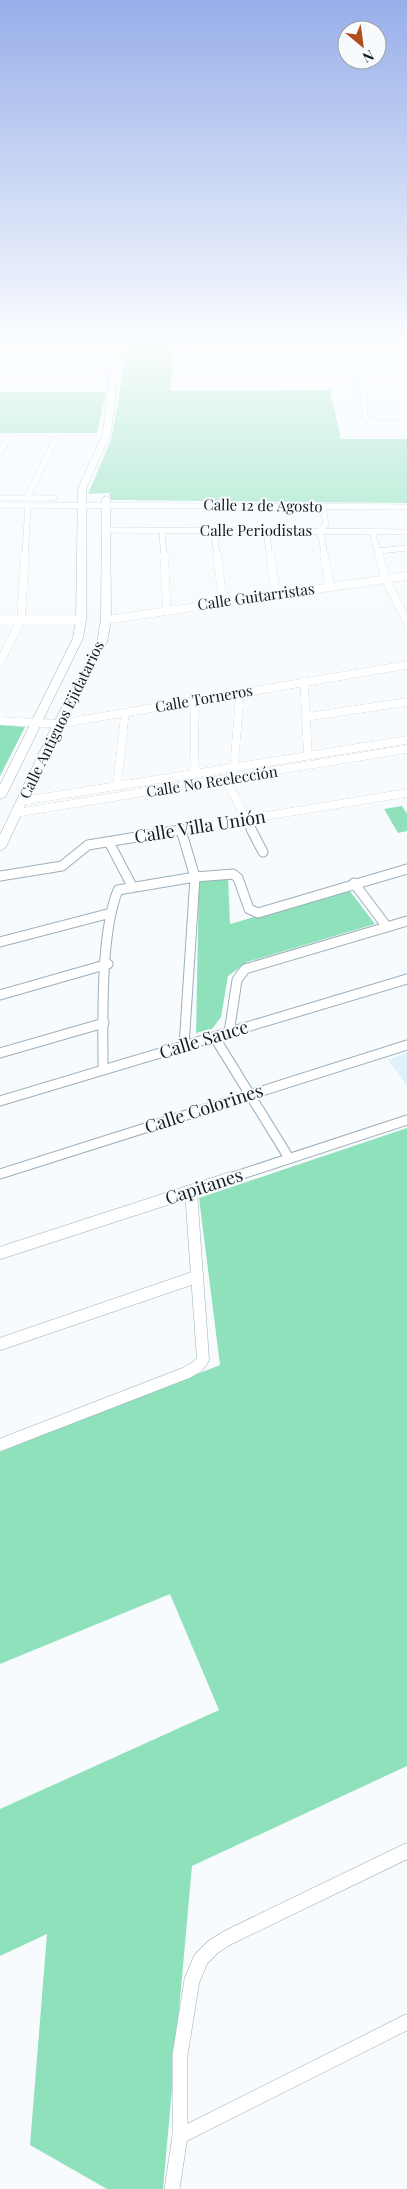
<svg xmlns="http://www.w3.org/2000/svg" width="407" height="2189" viewBox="0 0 407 2189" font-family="'Playfair Display',serif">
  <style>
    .built { fill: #dff2fc }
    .green { fill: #8fe1bc }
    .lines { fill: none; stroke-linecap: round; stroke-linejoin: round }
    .minor-far4-casing { stroke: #9ab0bd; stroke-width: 6 }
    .minor-far3-casing { stroke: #9ab0bd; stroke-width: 8 }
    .minor-far2-casing { stroke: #9ab0bd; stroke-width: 11 }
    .minor-far1-casing { stroke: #9ab0bd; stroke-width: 13 }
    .minor-casing { stroke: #9ab0bd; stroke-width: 16 }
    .tertiary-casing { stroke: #9ab0bd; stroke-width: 1 }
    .primary-casing { stroke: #9ab0bd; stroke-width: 2 }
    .minor-far4 { stroke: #fff; stroke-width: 5.5 }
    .minor-far3 { stroke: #fff; stroke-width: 8 }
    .minor-far2 { stroke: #fff; stroke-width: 9 }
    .minor-far1 { stroke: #fff; stroke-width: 12 }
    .minor { stroke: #fff; stroke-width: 15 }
    .tertiary { fill: #fff; fill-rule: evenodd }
    .primary { fill: #fff; fill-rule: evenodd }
    .labels { text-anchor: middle; stroke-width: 4; stroke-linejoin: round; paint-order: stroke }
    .far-street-label { font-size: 15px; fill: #131b20; stroke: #f7fbfe }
    .street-label { font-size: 18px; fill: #131b20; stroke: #f7fbfe }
  </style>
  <rect width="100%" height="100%" fill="#f7fbfe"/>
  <path class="built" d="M407,1053V1086L388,1060Z"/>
  <g class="green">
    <path d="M127,349H174L170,391L330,390L341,439H407V503L111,500L109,493L88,494L112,437Z"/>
    <path d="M0,392H106L97,433H0Z"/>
    <path d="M0,725L25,727L0,776Z"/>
    <path d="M402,806L407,814V831L398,833L384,809Z"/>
    <path d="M228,875L230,924L349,890L375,924L247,962L228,976L221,1017L212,1029L196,1033L199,881Z"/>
    <path d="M407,1128V1766L192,1866L163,2189H107L30,2145L47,1934L0,1956V1809L219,1710L170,1594L0,1664V1452L220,1365L199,1198Z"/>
  </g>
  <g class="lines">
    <g class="minor-far4-casing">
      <g id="minor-far4">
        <path d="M357,344L366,420L373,423H407"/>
        <path d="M359,361L407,362"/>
        <path d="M0,453L8,439"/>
        <path d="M0,498H54"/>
        <path d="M27,498L55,440"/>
        <path d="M0,505L407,507"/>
        <path d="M323,507L326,524L320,531L325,557"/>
        <path d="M106,530L407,532"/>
        <path d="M162,531L164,557"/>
        <path d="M214,531L217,557"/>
        <path d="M266,531L270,557"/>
        <path d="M372,531L379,557"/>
        <path d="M378,551L407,548"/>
        <path d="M25,557L28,505"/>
      </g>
    </g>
    <g class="minor-far3-casing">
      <g id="minor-far3">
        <path d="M164,555L167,611"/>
        <path d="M217,555L223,602"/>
        <path d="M270,555L276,594"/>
        <path d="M324,555L330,587"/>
        <path d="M379,555L385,578L407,622"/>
        <path d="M0,620H81"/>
        <path d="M106,620L407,576"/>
        <path d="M0,662L21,620L25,555"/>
        <path d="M304,682L308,756"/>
        <path d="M240,693L234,767L228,784L252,830"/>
        <path d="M306,717L407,702"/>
        <path d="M0,721L58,724L407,665"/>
        <path d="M194,774L195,701"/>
        <path d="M117,786L125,713"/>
        <path d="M22,801L407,740"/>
        <path d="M16,813L407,749"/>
        <path d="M179,830L407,793"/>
      </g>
    </g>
    <g class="minor-far2-casing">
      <g id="minor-far2">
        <path d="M251,829L263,852"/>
        <path d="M181,830L195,877L184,1046"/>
        <path d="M109,842L132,886"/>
        <path d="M0,876L62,866L88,845L186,829"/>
        <path d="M354,883L387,927"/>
        <path d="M0,942L111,913"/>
        <path d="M0,995L108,964"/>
        <path d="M229,1033L237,980L245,969L407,921"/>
        <path d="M215,1038L289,1158"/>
        <path d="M0,1053L104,1023"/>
        <path d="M103,1070C103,1021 100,934 118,890L195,877L233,874L238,878L249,909L258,913L407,869"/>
        <path d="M0,1101L407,979"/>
        <path d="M0,1174L407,1045"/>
        <path d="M227,1179L407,1120"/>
      </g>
    </g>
    <g class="minor-far1-casing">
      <g id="minor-far1">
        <path d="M0,1253L231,1178"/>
        <path d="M0,1344L196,1277"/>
        <path d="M0,1445L186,1373L198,1366L203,1359L191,1192"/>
      </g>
    </g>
    <g class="minor-casing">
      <g id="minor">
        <path d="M180,2136L407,2022"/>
        <path d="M172,2189L180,2136V2055L192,1980L201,1959L213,1947L227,1938L407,1851"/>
      </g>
    </g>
    <g class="tertiary-casing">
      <g id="tertiary">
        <path d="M117,343L121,345L111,433L86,489V620L83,638L6,796L0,799V785L73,638L76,620L78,489L103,433L113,345Z"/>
        <path d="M106,496L110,499L111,620L107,642L63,724L6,847L0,851V835L53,724L97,642L101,620L102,499Z"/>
      </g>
    </g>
    <g class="primary-casing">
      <path id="primary" d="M0,342L407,343V347L0,346Z"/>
    </g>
    <use href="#minor-far4" class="minor-far4"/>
    <use href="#minor-far3" class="minor-far3"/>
    <use href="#minor-far2" class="minor-far2"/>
    <use href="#minor-far1" class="minor-far1"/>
    <use href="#minor" class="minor"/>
    <use href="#tertiary" class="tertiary"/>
    <use href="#primary" class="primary"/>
  </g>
  <linearGradient id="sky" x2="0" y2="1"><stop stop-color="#97aee9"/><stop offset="0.53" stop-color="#fbfdff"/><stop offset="1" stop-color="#fbfdff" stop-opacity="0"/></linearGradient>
  <rect width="407" height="648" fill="url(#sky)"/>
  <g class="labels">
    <g class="far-street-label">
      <text transform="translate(263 506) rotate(1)" y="5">Calle 12 de Agosto</text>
      <text x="256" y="536">Calle Periodistas</text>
      <text transform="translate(256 597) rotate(-8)" y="5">Calle Guitarristas</text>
      <text transform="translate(204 699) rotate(-10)" y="5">Calle Torneros</text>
      <text transform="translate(62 720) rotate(-64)" y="5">Calle Antiguos Ejidatarios</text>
      <text transform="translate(212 782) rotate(-9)" y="5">Calle No Reelección</text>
    </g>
    <g class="street-label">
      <text transform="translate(200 827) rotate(-9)" y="6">Calle Villa Unión</text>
      <text transform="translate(204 1040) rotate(-17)" y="6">Calle Sauce</text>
      <text transform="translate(204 1109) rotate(-18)" y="6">Calle Colorines</text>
      <text transform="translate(204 1187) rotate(-18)" y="6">Capitanes</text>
    </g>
  </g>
  <g transform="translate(362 45) rotate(151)"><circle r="24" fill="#f7fbfe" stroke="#9ca1a5"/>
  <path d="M0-4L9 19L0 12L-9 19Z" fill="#b14d18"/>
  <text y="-8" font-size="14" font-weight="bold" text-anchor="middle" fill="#131b20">N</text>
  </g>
</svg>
